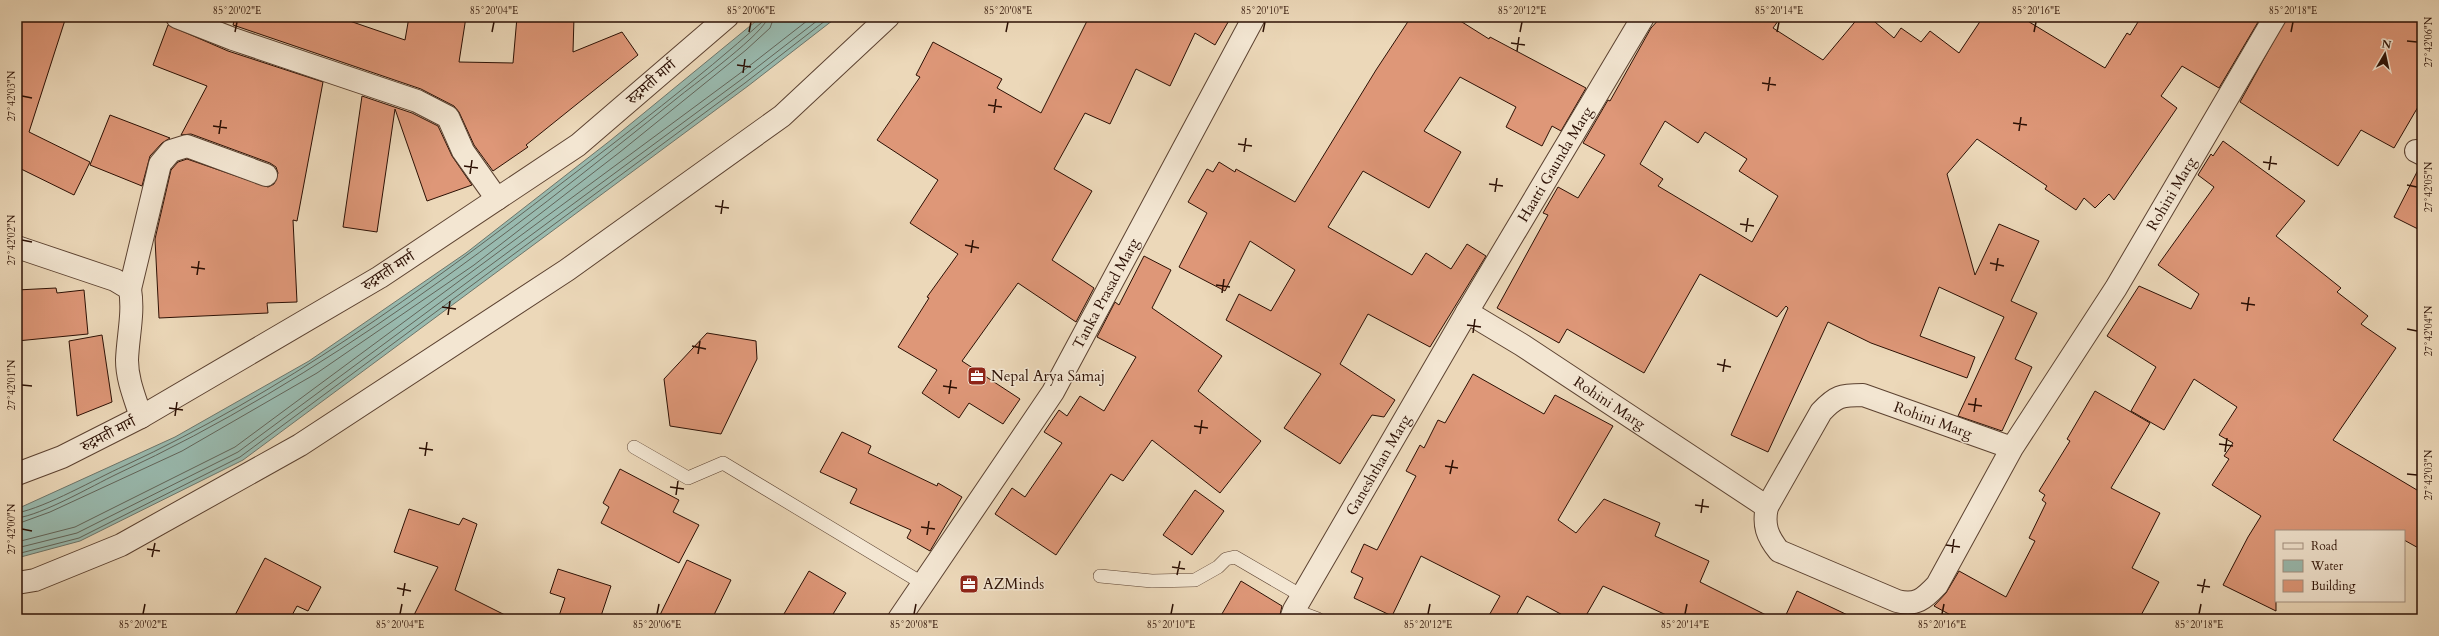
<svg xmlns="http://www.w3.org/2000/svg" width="2439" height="636" viewBox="0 0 2439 636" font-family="Cardo,'Noto Serif Devanagari',serif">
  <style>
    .water { fill: #99baaf; stroke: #6d766b }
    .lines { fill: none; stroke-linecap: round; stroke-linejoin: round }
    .shore { stroke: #62655a; stroke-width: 1 }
    .building { fill: #de9778; stroke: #2c1004; fill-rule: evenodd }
    .service-casing { stroke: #5c4231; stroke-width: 14 }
    .minor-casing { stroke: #5c4231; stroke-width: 24 }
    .tertiary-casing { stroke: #5c4231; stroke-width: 24 }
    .service { stroke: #f3e6d2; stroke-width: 13 }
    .minor { stroke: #f3e6d2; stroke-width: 22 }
    .tertiary { stroke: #f3e6d2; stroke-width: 22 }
    .ticks { fill: none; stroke: #2c1004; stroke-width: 1.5 }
    .labels { text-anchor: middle; stroke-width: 3; stroke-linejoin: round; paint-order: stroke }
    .street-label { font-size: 15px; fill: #2c1004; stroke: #f3e6d2 }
    .poi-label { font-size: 15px; fill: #2c1004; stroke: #f3e6d2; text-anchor: start }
    .neatline { fill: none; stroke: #2c1004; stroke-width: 1.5 }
    .ticks-label { font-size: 10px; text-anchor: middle; fill: #2c1004 }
  </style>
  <rect width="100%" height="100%" fill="#ecd8b9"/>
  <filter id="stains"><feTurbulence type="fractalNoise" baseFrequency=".005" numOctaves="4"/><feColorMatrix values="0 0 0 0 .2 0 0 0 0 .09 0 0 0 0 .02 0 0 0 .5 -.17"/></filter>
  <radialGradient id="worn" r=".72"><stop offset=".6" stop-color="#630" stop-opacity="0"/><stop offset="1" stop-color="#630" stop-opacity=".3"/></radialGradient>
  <path class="water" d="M761,17H837L748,86L243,460L80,541L17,558V509L175,437L309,361L466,253L611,140Z"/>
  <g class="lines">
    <g class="shore">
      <path d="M17,513C47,507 95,479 124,466C281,393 422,291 558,186C627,133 697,80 762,22L763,17"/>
      <path d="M17,518C42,515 92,486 117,474C324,378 504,238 681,95C696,83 766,32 768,17"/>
      <path d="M17,524L50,512L182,451L317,373L474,265L620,152L746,50L770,28L774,17"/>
      <path d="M17,542L75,527L235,447L739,74L812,17"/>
      <path d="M17,548L77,533L238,452L742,79L822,17"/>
      <path d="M17,554L79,538L240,457L745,83L830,17"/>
    </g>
  </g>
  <g class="building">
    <path d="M17,17H66L29,132L90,162L74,195L17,167Z"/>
    <path d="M235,17H338L405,40L409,17H466L459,62L513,63L517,17H574L573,52L622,32L638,55L526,145L528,147L493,171L474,145L459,112L454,106L421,89L233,25Z"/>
    <path d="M1089,17H1231L1215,45L1195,33L1170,86L1136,69L1110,124L1085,113L1054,169L1092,191L1052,260L1094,288L1076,322L1018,283L962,361L1020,399L1003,424L969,403L959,418L922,393L937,370L898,347L929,298L927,297L958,254L910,223L938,180L877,140L920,77L916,75L933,42L1002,79L997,88L1041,113Z"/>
    <path d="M1411,17H1454L1489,39L1490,37L1586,88L1561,131L1552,126L1542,146L1506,127L1516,107L1460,77L1424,131L1461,152L1429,208L1363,171L1328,227L1412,275L1426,253L1451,269L1467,244L1486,256L1430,347L1368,314L1340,364L1395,400L1384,417L1372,415L1340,464L1284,428L1321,374L1226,320L1239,294L1271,311L1295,270L1250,241L1225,291L1179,267L1207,213L1188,202L1207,169L1213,172L1219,162L1235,172L1236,169L1295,202L1376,70Z"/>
    <path d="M1661,17H1781L1773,28L1823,60L1859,17H1869L1894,38L1901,28L1921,42L1930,31L1959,53L1983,17H2021L2105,68L2127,33L2130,35L2141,17H2261L2219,88L2182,66L2161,96L2177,108L2114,200L2109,194L2095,208L2084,198L2076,210L2045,189L2047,186L1977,139L1947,174L1975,275L1999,224L2039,241L2011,301L2037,313L2015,359L2032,367L2002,431L1958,416L2004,317L1939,287L1920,336L1975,357L1967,378L1871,343L1828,322L1768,452L1731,435L1788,308L1786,306L1777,317L1700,274L1644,373L1567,329L1559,343L1497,308L1548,215L1543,213L1558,187L1578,198L1605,155L1583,143L1608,100L1610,101L1651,28ZM1665,121L1698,143L1705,132L1747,159L1739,171L1778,196L1752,242L1658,186L1663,179L1640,164Z"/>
    <path d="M2287,17H2422V100L2394,148L2361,130L2338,166L2240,102Z"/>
    <path d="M168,25L228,51L323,82L297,221L293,220L297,302L267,303L268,313L159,318L155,239L171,170L178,162L187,159L268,187L274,184L278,173L276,167L270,163L191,134L181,135L207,86L153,65Z"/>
    <path d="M362,96L412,113L438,126L452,156L472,185L427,201L395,109L377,232L343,227Z"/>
    <path d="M110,115L170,138L162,143L150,156L142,186L90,165Z"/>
    <path d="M2223,141L2305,201L2276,236L2341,288L2337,292L2368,316L2361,324L2396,348L2333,440L2422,493V550L2404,540V531H2276V611L2223,585L2248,537L2261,516L2212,485L2229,459L2224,456L2233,443L2219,435L2237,407L2194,379L2164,430L2131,411L2156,367L2107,336L2139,286L2191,309L2199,294L2158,265L2214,187L2198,175L2211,154L2213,156Z"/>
    <path d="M2420,166H2422V231L2394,217Z"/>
    <path d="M1144,256L1171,270L1152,308L1222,356L1198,391L1261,441L1220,493L1152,440L1123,481L1111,474L1056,555L995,514L1012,488L1025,497L1062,443L1044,432L1059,410L1067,416L1080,396L1104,411L1136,357L1097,337L1115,302L1119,305Z"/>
    <path d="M56,288L57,293L84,290L88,334L17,341V290Z"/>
    <path d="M707,333L756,341L757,359L721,434L670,426L664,379Z"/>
    <path d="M102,335L112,402L77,416L69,341Z"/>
    <path d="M1473,374L1544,414L1555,395L1613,426L1558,520L1576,533L1604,499L1660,523L1655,536L1709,561L1700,582L1774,619H1675L1603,586L1584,619H1570L1527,596L1514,619H1487L1500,596L1421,556L1392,616L1354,598L1363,578L1351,572L1364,544L1377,550L1416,476L1406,471L1420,445L1424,448L1438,420L1445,423Z"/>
    <path d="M2095,391L2150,423L2111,488L2160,513L2132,568L2159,582L2139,619H1958L1934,606L1946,593L1959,571L2006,597L2035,541L2029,538L2046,503L2042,500L2045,495L2039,491L2070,441L2067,439Z"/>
    <path d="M842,432L871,446L868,453L937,486L938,483L962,497L930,551L907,538L911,530L850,503L857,489L820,472Z"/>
    <path d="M620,469L679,500L673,512L699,525L679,563L601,523L609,507L603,503Z"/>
    <path d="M1195,490L1224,511L1192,555L1163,535Z"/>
    <path d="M409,509L459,525L463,518L477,524L455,590L513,619H412L438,567L394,552Z"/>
    <path d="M265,558L321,587L308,611L297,606L290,619H233Z"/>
    <path d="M687,560L731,580L712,619H658Z"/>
    <path d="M558,569L611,586L600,619H558L565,598L550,593Z"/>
    <path d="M809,571L846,593L830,619H781Z"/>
    <path d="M1241,581L1282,606L1279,619H1219Z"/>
    <path d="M1797,591L1856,619H1784Z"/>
  </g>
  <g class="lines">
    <g class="service-casing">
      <g id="service">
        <path d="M634,447L688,478L723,463L922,583"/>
        <path d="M1100,576L1152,581L1195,580L1218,567L1226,559L1235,557L1302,596"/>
        <path d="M1294,610L1318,619"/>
      </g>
    </g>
    <g class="minor-casing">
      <g id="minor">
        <path d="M177,17L233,39L417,101L448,117L463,151L497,199"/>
        <path d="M2416,151L2422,154"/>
        <path d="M17,247L115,280L130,289C134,313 128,335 127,360C127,380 135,398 141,417"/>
        <path d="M130,289L160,164L171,151L187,146L266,175"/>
        <path id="s1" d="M1467,312L1522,345L1767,507"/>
        <path id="s2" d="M2012,448L1863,395C1841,395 1836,396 1821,412L1767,507C1763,525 1767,536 1779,551L1897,601C1916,606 1924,599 1937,585L2012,448L2116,288L2275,17"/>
        <path id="s3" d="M899,619L1053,392L1254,17"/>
        <path id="s4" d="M1291,619L1294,610L1467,312L1643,17"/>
      </g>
    </g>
    <g class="tertiary-casing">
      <g id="tertiary">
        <path d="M17,474L62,457L141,417L380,277L578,145L727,17"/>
        <path d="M17,583L35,580L121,545L300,445L567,270L782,116L888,17"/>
      </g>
    </g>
    <use href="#service" class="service"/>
    <use href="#minor" class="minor"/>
    <use href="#tertiary" class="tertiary"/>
  </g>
  <path class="ticks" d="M235,32L237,22M492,32L494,22M749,32L751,22M1006,32L1008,22M1263,32L1265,22M1520,32L1522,22M1777,32L1779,22M2034,32L2036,22M2291,32L2293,22M2407,41L2417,42M1511,43L1525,45M1517,51L1519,37M737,65L751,67M743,73L745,59M1762,83L1776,85M1768,91L1770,77M22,96L32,98M988,105L1002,107M994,113L996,99M2013,123L2027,125M213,126L227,128M2019,131L2021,117M219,134L221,120M1238,144L1252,146M1244,152L1246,138M2263,162L2277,164M464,166L478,168M2269,170L2271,156M470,174L472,160M1489,184L1503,186M2407,185L2417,187M1495,192L1497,178M715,206L729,208M721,214L723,200M1740,224L1754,226M1746,232L1748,218M22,240L32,242M965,245L979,248M971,253L973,240M1990,263L2004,266M191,267L205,269M1996,271L1998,258M197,275L199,261M1216,285L1230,287M1222,293L1224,279M2241,303L2255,305M442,307L456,309M2247,311L2249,297M448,315L450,301M1467,325L1481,327M2407,329L2417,331M1473,333L1475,319M692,346L706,349M698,354L700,341M1717,364L1731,367M1723,372L1725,359M22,385L32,386M943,386L957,388M949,394L951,380M1968,404L1982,406M169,408L183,410M1974,412L1976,398M175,416L177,402M1194,426L1208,428M1200,434L1202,420M2219,444L2233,446M419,448L433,450M2225,452L2227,438M425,456L427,442M1445,466L1458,468M1450,474L1453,460M2407,474L2417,475M670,487L684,489M676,495L678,481M1695,505L1709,507M1701,513L1703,499M921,527L935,529M22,529L32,531M927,535L929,521M1946,545L1960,547M147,549L160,551M1952,553L1954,539M152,557L155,543M1172,567L1185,569M1177,575L1180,561M2197,585L2210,587M397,588L411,591M2202,593L2205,579M403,596L405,583M143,614L145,604M400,614L402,604M657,614L659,604M914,614L916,604M1171,614L1173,604M1428,614L1430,604M1685,614L1687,604M1942,614L1944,604M2199,614L2201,604"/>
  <defs>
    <g id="office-square" transform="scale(1)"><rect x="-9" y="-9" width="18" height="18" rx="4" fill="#8f2418" stroke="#f3e6d2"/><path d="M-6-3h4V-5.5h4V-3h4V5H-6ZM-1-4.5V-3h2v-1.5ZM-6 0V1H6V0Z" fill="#fff"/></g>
  </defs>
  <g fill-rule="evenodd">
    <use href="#office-square" x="977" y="376"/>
    <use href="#office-square" x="969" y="584"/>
  </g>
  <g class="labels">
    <g class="street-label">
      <text transform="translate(651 82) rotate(-41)" y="5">रुद्रमती मार्ग</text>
      <text dy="5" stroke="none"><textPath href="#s4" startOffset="526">Haatti Gaunda Marg</textPath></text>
      <text dy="5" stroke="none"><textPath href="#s2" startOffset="993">Rohini Marg</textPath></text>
      <text transform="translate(388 271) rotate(-33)" y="5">रुद्रमती मार्ग</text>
      <text dy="5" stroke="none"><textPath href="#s3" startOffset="386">Tanka Prasad Marg</textPath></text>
      <text dy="5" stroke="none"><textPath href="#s1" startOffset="169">Rohini Marg</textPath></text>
      <text transform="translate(1933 420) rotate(20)" y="5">Rohini Marg</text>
      <text transform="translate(108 434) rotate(-27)" y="5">रुद्रमती मार्ग</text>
      <text dy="5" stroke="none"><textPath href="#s4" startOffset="177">Ganeshthan Marg</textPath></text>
    </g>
    <g class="poi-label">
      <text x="991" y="381">Nepal Arya Samaj</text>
      <text x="983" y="589">AZMinds</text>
    </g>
  </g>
  <rect width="2439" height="636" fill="none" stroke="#ecd8b9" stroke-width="44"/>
  <rect x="2275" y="530" width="130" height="72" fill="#f3e6d2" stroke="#a39080"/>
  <rect x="2283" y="543" width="20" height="6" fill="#f3e6d2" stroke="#a39080"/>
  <text x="2311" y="550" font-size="12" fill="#2c1004">Road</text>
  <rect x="2283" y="560" width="20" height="12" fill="#99baaf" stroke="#a39080"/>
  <text x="2311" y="570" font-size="12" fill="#2c1004">Water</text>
  <rect x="2283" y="580" width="20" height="12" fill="#de9778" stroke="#a39080"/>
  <text x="2311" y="590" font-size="12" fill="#2c1004">Building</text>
  <g transform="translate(2385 54) rotate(9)" stroke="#f3e6d2" stroke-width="3" paint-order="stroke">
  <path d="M0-3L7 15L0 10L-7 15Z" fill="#2c1004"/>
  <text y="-6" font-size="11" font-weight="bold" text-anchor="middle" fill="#2c1004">N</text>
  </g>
  <rect x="22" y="22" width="2395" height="592" class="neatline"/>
  <g class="ticks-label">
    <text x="237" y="14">85°20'02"E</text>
    <text x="494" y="14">85°20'04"E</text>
    <text x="751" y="14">85°20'06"E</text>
    <text x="1008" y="14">85°20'08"E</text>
    <text x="1265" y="14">85°20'10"E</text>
    <text x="1522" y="14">85°20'12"E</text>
    <text x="1779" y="14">85°20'14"E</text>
    <text x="2036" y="14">85°20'16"E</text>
    <text x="2293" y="14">85°20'18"E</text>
    <text transform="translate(2428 42) rotate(-90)" y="4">27°42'06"N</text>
    <text transform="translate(11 96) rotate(-90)" y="4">27°42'03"N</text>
    <text transform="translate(2428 187) rotate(-90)" y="4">27°42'05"N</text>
    <text transform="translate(11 240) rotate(-90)" y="4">27°42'02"N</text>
    <text transform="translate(2428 331) rotate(-90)" y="4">27°42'04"N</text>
    <text transform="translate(11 385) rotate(-90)" y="4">27°42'01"N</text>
    <text transform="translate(2428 475) rotate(-90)" y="4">27°42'03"N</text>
    <text transform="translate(11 529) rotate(-90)" y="4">27°42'00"N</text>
    <text x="143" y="628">85°20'02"E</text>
    <text x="400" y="628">85°20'04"E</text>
    <text x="657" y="628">85°20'06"E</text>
    <text x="914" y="628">85°20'08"E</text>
    <text x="1171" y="628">85°20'10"E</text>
    <text x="1428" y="628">85°20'12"E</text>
    <text x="1685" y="628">85°20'14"E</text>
    <text x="1942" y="628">85°20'16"E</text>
    <text x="2199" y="628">85°20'18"E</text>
  </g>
  <rect width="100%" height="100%" filter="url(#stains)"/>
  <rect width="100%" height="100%" fill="url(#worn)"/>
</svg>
